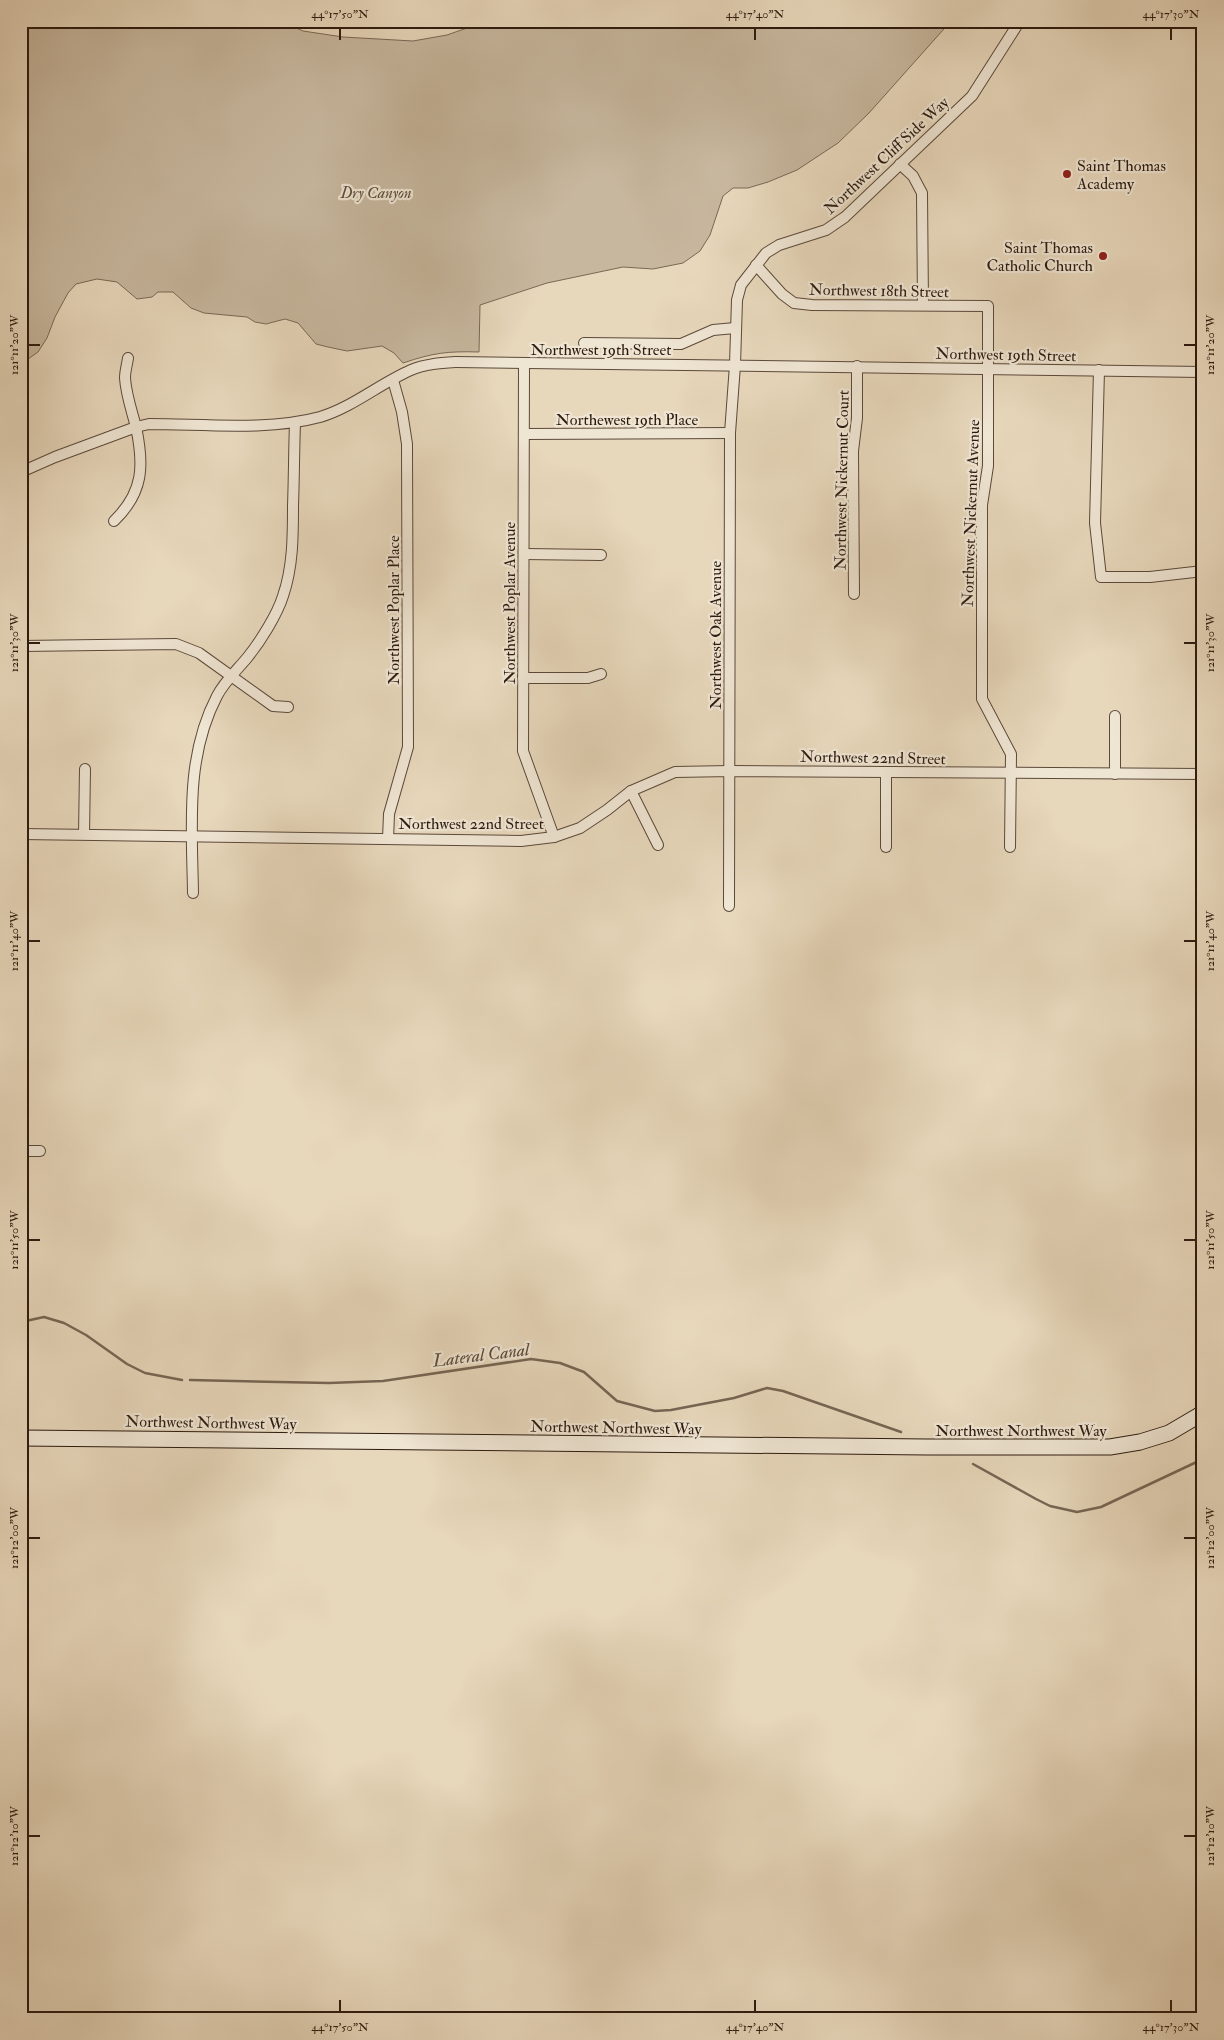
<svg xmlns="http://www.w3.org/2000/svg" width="1224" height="2040" viewBox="0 0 1224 2040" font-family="'IM FELL Double Pica',serif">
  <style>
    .green { fill: #c7b79e; stroke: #7a6856 }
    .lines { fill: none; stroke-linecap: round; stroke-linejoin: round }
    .stream { stroke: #766553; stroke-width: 2.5 }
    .street-casing { stroke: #5b493a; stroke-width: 12 }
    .secondary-casing { stroke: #2c1a0f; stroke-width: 17 }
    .street { stroke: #efe5d3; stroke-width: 10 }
    .secondary { stroke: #efe5d3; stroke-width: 15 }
    .ticks { fill: none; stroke: #2c1a0f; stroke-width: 2 }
    .poi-dot { fill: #8f2418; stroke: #efe5d3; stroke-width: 2 }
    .labels { text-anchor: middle; stroke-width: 4.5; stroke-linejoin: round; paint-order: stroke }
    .street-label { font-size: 16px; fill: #2c1a0f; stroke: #efe5d3 }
    .poi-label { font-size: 16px; fill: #2c1a0f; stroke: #efe5d3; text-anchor: start }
    .park-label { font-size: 16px; font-style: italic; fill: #5a493a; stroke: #efe5d3 }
    .water-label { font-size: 18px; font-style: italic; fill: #5d4c3d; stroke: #efe5d3 }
    .neatline { fill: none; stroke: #2c1a0f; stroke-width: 2 }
    .ticks-label { font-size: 12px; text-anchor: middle; fill: #2c1a0f }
  </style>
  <rect width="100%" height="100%" fill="#e7d7bb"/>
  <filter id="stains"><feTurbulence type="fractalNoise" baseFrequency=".004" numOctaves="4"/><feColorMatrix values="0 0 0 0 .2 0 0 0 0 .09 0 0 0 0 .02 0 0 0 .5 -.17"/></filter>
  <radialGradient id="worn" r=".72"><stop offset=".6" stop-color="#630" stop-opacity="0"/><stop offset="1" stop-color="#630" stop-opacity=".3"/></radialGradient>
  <path class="green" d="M26,21H281L303,31L343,37L413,41L447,35L487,21H951L869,113L838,143L797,170L768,182L748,188H733L723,196L710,235L700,251L683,263L653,269L623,267L547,283L480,305L479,352C447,351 433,353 403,363L394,353L382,346L347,351L328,347L316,344L298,323L285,319L266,324L255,322L247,317L204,313L191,308L173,292H158L152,297L137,299L117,282L97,279L76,284L68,293L55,317L47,338L38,352L21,364V24Z"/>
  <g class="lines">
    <g class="stream">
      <path d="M21,1322L44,1317L64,1323L86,1335L127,1364L145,1373L182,1380"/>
      <path d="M190,1380L329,1383L383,1381L531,1359L560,1363L584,1372L617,1401L655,1411L671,1410L734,1398L767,1388L783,1391L901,1432"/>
      <path d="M973,1464L1036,1499L1050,1506L1077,1512L1101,1507L1203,1459"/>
    </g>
    <g class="street-casing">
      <g id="street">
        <path d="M900,164L913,176L922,193L923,305"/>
        <path d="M756,265L782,294L794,303L812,305L988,306V466L982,505V699L1011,754L1010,847"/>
        <path d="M584,343L681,344L713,330L735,328"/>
        <path d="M524,363L523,751L554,837"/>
        <path d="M1099,370L1095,523L1101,577H1150L1203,571"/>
        <path d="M524,434L730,433"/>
        <path d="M21,472L55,457L136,427L149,424C202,424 269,431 320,417C353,407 379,384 411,370C425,364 441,363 456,362L1203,372"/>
        <path d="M114,521C144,492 144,465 136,427C132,411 126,395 125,378C125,371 127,365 128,358"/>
        <path d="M524,554L601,555"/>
        <path d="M854,594L853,451L857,418V366"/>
        <path d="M21,646L176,644L199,653L273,706L288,707"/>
        <path d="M523,678H588L601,674"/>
        <path d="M1115,716V774"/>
        <path d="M886,772V847"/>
        <path d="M631,791L658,845"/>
        <path d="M21,834L521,841L554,837L580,828L607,810L631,791L675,772L730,771L1203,774"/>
        <path d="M84,834L85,769"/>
        <path d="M388,839L389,814L408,747L407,444L402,412L393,380"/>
        <path d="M193,893C192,826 185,757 217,696C224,682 237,670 247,658C260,642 277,615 283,596C293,567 293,536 293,506C294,478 294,450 295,423"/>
        <path d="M729,906L730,433L735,365L737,300L741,285L766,253L779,245L826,230L845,217L972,96L1016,27L1017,21"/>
        <path d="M21,1151H40"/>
      </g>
    </g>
    <g class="secondary-casing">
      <path id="secondary" d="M21,1438L927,1447H1110L1140,1442L1169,1433L1203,1413"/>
    </g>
    <use href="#street" class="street"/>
    <use href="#secondary" class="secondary"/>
  </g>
  <path class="ticks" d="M340,28V40M755,28V40M1171,28V40M28,345H40M1184,345H1196M28,643H40M1184,643H1196M28,941H40M1184,941H1196M28,1240H40M1184,1240H1196M28,1538H40M1184,1538H1196M28,1836H40M1184,1836H1196M340,2000V2012M755,2000V2012M1171,2000V2012"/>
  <g class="poi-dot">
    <circle cx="1067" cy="174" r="5"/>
    <circle cx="1103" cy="256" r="5"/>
  </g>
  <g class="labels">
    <g class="street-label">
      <text transform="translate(886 155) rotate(-43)" y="6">Northwest Cliff Side Way</text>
      <text transform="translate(879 290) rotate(1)" y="6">Northwest 18th Street</text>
      <text x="601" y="355">Northwest 19th Street</text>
      <text transform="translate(1006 354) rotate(1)" y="6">Northwest 19th Street</text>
      <text x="627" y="425">Northewest 19th Place</text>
      <text transform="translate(841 480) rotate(-89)" y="6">Northwest Nickernut Court</text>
      <text transform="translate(970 513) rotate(-88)" y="6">Northwest Nickernut Avenue</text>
      <text transform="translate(509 603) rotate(-90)" y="6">Northwest Poplar Avenue</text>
      <text transform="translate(393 610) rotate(-90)" y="6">Northwest Poplar Place</text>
      <text transform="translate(715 635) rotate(-90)" y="6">Northwest Oak Avenue</text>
      <text transform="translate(873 757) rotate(1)" y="6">Northwest 22nd Street</text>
      <text x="471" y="829">Northwest 22nd Street</text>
      <text transform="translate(211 1422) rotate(1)" y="6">Northwest Northwest Way</text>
      <text transform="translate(616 1427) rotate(1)" y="6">Northwest Northwest Way</text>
      <text x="1021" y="1436">Northwest Northwest Way</text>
    </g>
    <g class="poi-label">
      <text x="1077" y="171">Saint Thomas<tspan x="1077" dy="18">Academy</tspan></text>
      <text x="1093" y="253" text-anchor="end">Saint Thomas<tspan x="1093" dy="18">Catholic Church</tspan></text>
    </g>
    <g class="park-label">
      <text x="376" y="198">Dry Canyon</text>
    </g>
    <g class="water-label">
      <text transform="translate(481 1355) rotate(-7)" y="6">Lateral Canal</text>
    </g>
  </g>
  <rect width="1224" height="2040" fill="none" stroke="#e7d7bb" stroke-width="55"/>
  <rect x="28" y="28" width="1168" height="1984" class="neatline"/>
  <g class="ticks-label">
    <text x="340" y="18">44°17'50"N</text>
    <text x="755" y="18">44°17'40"N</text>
    <text x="1171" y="18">44°17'30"N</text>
    <text transform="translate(1210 345) rotate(-90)" y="4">121°11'20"W</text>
    <text transform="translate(14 345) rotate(-90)" y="4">121°11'20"W</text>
    <text transform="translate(1210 643) rotate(-90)" y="4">121°11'30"W</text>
    <text transform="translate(14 643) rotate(-90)" y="4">121°11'30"W</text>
    <text transform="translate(1210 941) rotate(-90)" y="4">121°11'40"W</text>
    <text transform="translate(14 941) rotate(-90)" y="4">121°11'40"W</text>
    <text transform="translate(1210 1240) rotate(-90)" y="4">121°11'50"W</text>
    <text transform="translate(14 1240) rotate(-90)" y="4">121°11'50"W</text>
    <text transform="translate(14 1538) rotate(-90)" y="4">121°12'00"W</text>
    <text transform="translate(1210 1538) rotate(-90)" y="4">121°12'00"W</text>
    <text transform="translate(14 1836) rotate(-90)" y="4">121°12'10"W</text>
    <text transform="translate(1210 1836) rotate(-90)" y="4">121°12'10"W</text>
    <text x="340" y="2031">44°17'50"N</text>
    <text x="755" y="2031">44°17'40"N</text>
    <text x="1171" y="2031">44°17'30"N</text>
  </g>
  <rect width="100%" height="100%" filter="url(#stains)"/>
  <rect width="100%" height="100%" fill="url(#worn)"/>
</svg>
